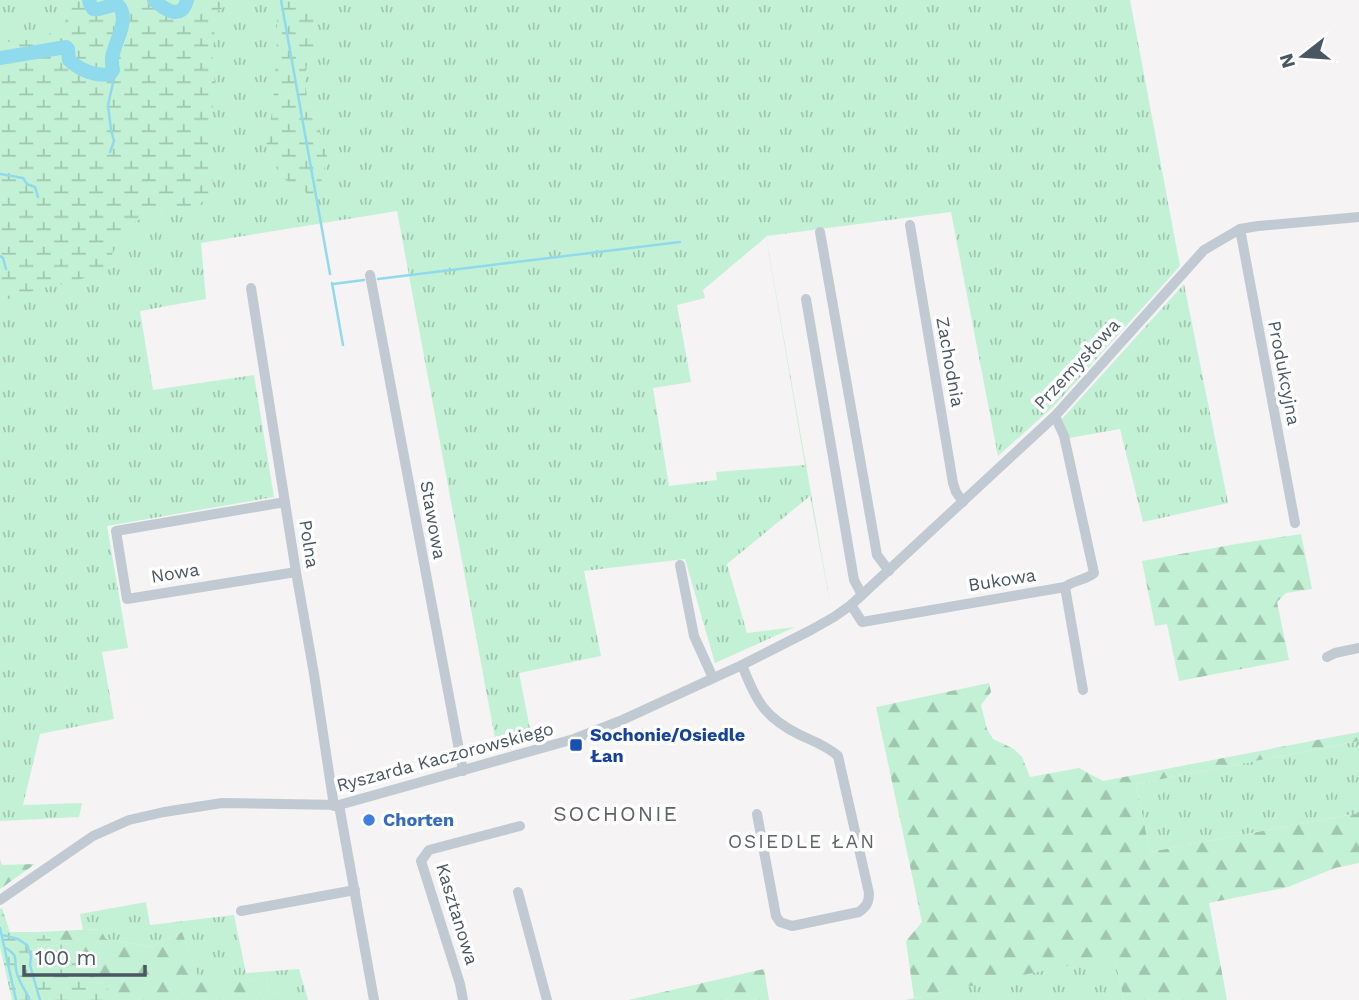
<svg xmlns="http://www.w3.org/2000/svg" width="1359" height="1000" viewBox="0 0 1359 1000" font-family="'Work Sans',sans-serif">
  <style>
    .grass { fill: url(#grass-tufts); fill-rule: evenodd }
    .forest { fill: url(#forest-firs) }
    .wetland { fill: url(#wetland-marsh) }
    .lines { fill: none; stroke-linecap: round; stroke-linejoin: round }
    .stream { stroke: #90daee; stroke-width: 2.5 }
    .river { stroke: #90daee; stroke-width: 14 }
    .minor { stroke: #c1cad2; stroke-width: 10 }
    .transit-dot { fill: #1a4fb4; stroke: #fff; stroke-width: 2.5 }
    .shop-dot { fill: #3f7fe0; stroke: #fff; stroke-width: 2.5 }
    .labels { text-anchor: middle; stroke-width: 7; stroke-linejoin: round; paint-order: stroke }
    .street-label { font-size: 18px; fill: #4a5661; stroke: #fff }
    .transit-label { font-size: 18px; font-weight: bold; fill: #164399; stroke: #fff; text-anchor: start }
    .shop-label { font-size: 18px; font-weight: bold; fill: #366cbe; stroke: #fff; text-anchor: start }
    .neighbourhood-label { font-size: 19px; letter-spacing: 2px; fill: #5f6368; stroke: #fff }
    .quarter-label { font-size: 21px; letter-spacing: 2px; fill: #5f6368; stroke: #fff }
  </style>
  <defs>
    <pattern id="grass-tufts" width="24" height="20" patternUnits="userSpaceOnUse" patternTransform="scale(1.75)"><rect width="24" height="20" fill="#c3f1d5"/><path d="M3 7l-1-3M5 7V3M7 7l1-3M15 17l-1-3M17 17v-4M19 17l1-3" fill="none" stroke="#a0c6b0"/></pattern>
    <pattern id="forest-firs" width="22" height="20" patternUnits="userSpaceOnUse" patternTransform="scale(1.75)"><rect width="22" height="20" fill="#c3f1d5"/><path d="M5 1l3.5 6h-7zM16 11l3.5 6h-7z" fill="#a0c6b0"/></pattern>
    <pattern id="wetland-marsh" width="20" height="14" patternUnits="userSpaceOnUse" patternTransform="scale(1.75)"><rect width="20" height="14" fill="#c3f1d5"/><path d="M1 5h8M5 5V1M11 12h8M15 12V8" fill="none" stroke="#a0c6b0"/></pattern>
  </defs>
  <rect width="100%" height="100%" fill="#f5f3f3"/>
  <g class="grass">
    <path d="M0,0H1130L1180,266L1055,405L998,456L951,212L766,236L831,608L810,496L727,564L747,633L795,627L715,663L685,559L584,571L601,656L519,673L532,739L497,749L397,211L201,243L206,299L140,311L153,390L254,375L274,497L107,526L128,648L102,652L114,719L40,734L23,805L82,803L79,817L0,821ZM766,237L805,465L716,472L717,480L669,486L653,388L691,382L677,305L705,298L703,290Z"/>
    <path d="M1184,284L1228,503L1143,522L1120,429L1069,438L1062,419Z"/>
    <path d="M1359,741V813L1150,852L1136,784Z"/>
    <path d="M146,902L150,925L234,915L246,973L299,969L308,1000H278V994L268,993L266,979L200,982L182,932L151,947L106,939L99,929L83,930L80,914Z"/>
    <path d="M1114,955L1124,1000H905Z"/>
  </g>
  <g class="forest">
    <path d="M1301,534L1312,589L1286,593L1277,602L1289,660L1179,681L1167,624L1155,626L1142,561L1236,544Z"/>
    <path d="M989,683L991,692L981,705L987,729L993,739L1014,749L1022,757L1030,777L1079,768L1103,781L1359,732V741L1136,784L1150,852L1359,813V863L1335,868L1288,887L1209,903L1227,1000H1124L1114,956L914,998L906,941L922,922L876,707Z"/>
    <path d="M0,859L2,865L35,864L0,889Z"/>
    <path d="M100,929L106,939L151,947L182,932L200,981L266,979L268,993L278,994V1000H114L113,995L97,979L83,968L61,943L37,932Z"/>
    <path d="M764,969L769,1000H628Z"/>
  </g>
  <g class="wetland">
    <path d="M67,0H236L216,12L212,66L217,92L209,120L208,144L214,170L210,196L192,210H164L136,221L116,247L105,268L77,281L43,288L8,299L0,294V39L9,42L43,38L65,23Z"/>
    <path d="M271,0H311L318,11L314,46L307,63L305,84L310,115L319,130L327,156L317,200L320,216L305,191L282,178L266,146L273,107L277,37V13Z"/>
    <path d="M2,908L10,932H37L61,943L82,955L83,968L97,979L114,995V1000H12L0,947V909Z"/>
  </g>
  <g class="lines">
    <g class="stream">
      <path d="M281,0L330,274"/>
      <path d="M110,152L114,141L111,130L108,105L113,83L110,74"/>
      <path d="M0,174L23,178L27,184L35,187L38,197"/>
      <path d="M0,256L3,258L6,269"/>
      <path d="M378,279L680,242"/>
      <path d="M332,283L343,345"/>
      <path d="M333,284L364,280"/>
      <path d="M0,928L16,1000"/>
      <path d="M2,935L18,939L27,945L31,956L30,965L40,1000"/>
      <path d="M6,948C19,957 14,957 16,969C17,979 25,990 29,998L28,1000"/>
    </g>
    <g class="river">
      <path d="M154,0C165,10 182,21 187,0"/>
      <path d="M0,58L66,47L68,49L69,60C80,70 96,77 110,74L113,70C112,67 112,61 112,58C114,42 132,18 117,4L99,9H93L90,4L89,0"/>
    </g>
    <g class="minor">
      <path d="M910,225L953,483L956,492L963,502"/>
      <path d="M1240,229L1295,523"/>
      <path d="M820,232L877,555L889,571"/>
      <path d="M370,275L463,771"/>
      <path d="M251,288L296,572L314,674L334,806"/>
      <path d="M806,299L854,580L862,595"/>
      <path d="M1055,416L1064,436L1094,573C1086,580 1074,580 1065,587"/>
      <path d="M285,502L116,531L127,599L296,572"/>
      <path d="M680,565L694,636L713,678"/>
      <path d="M851,605L862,622L1065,587L1083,690"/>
      <path d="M1327,657L1335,653L1359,648"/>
      <path d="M742,665C756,701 764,717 800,735C813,741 827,746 838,756L869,893C869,902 867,906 859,912L792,926L780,922L776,916L757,814"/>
      <path d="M339,805L374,1000"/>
      <path d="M518,892L547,1000"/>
      <path d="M0,900L93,836L129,820L164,812L222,803L339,805L574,739L620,721L742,665L811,630L834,617L851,605L1055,416L1204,250L1240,229L1258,226L1359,217"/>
      <path d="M241,911L355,890"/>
      <path d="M463,1000L460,984L421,861L429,850L520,826"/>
    </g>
  </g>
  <rect class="transit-dot" x="569" y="738" width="14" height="14" rx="3.5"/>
  <circle class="shop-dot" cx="369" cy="820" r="7"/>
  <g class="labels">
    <g class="street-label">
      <text transform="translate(950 362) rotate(80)" y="6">Zachodnia</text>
      <text transform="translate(1077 364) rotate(-47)" y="6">Przemysłowa</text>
      <text transform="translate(1284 373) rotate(79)" y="6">Produkcyjna</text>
      <text transform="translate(433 520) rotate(80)" y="6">Stawowa</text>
      <text transform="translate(309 544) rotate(81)" y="6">Polna</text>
      <text transform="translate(175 573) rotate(-9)" y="6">Nowa</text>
      <text transform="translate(1002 580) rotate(-9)" y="6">Bukowa</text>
      <text transform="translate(445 757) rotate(-15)" y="6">Ryszarda Kaczorowskiego</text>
      <text transform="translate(457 914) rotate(73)" y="6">Kasztanowa</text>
    </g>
    <g class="transit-label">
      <text x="590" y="741">Sochonie/Osiedle<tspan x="590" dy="21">Łan</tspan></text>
    </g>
    <g class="shop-label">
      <text x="383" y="826">Chorten</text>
    </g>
    <g class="neighbourhood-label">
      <text x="802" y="848">OSIEDLE ŁAN</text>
    </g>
    <g class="quarter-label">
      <text x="616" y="821">SOCHONIE</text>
    </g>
  </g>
  <g transform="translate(1303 56) rotate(253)" stroke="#ffffff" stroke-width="5" paint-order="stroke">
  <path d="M0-5L12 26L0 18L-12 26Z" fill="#4a5661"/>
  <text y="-10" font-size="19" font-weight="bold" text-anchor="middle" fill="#4a5661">N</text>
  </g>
  <path d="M24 965v10h121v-10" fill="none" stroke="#4a5661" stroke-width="3.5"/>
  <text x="35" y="965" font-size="21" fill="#4a5661" stroke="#ffffff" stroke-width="5" paint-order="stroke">100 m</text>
</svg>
